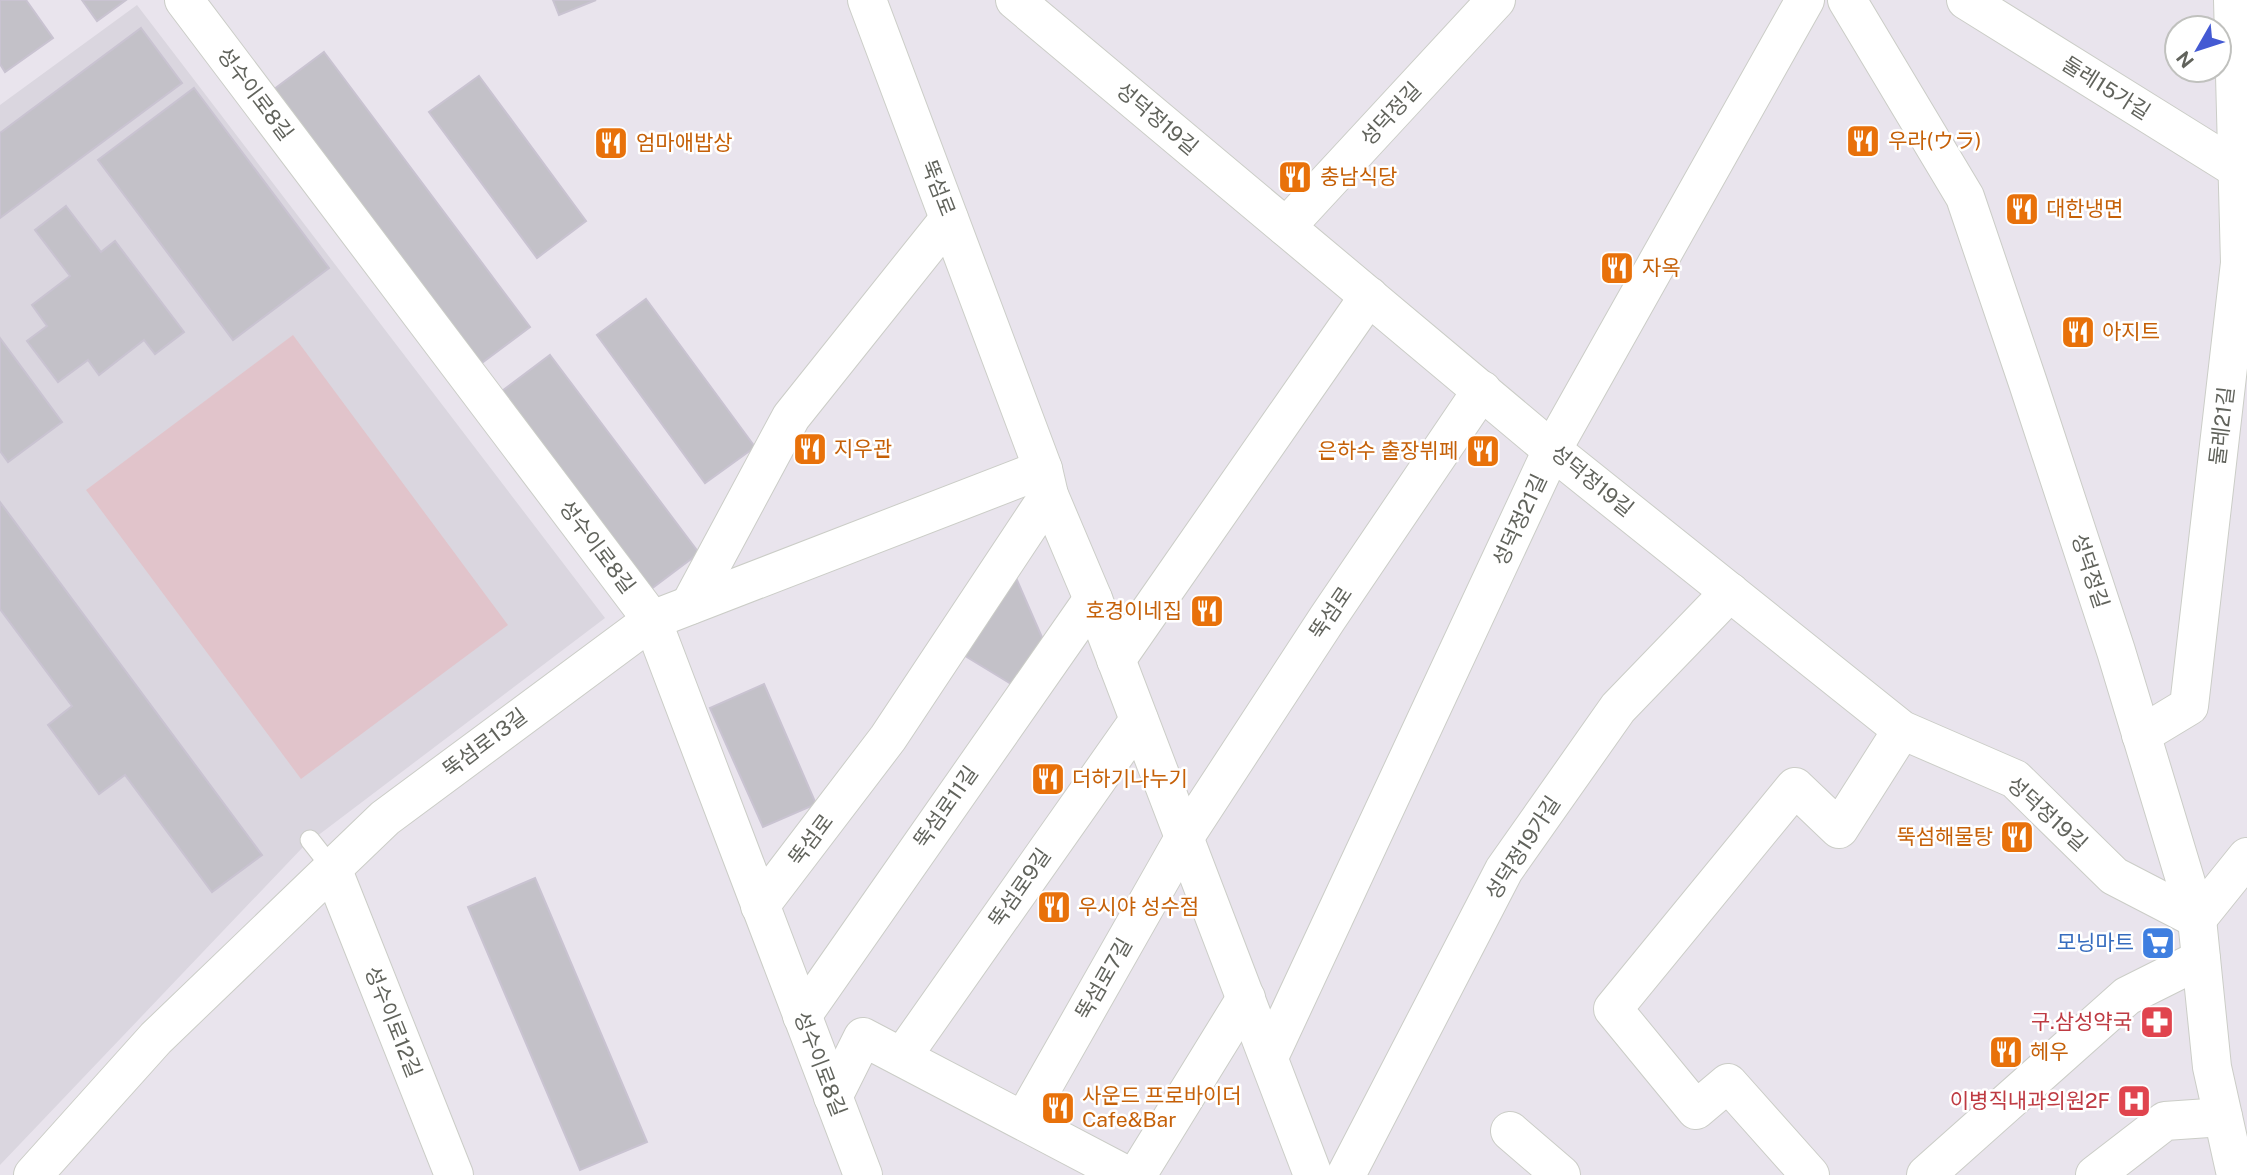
<svg xmlns="http://www.w3.org/2000/svg" width="2247" height="1175" viewBox="0 0 2247 1175" font-family="'Public Sans','Noto Sans KR','Noto Sans JP',sans-serif">
  <style>
    .education { fill: #dad6df }
    .green { fill: #e1c4cb }
    .building { fill: #c3c1c8; stroke: #c9c3d1; stroke-width: 2 }
    .lines { fill: none; stroke-linecap: round; stroke-linejoin: round }
    .service-casing { stroke: #cbcdc7; stroke-width: 21 }
    .minor-casing { stroke: #cbcdc7; stroke-width: 40 }
    .tertiary-casing { stroke: #cbcdc7; stroke-width: 40 }
    .secondary-casing { stroke: #cccec8; stroke-width: 40 }
    .service { stroke: #fff; stroke-width: 19 }
    .minor { stroke: #fff; stroke-width: 38 }
    .tertiary { stroke: #fff; stroke-width: 38 }
    .secondary { stroke: #fff; stroke-width: 38 }
    .labels { text-anchor: middle; stroke-width: 5; stroke-linejoin: round; paint-order: stroke }
    .street-label { font-size: 21px; fill: #61635c; stroke: #fff }
    .food-label { font-size: 21px; fill: #c56008; stroke: #fff; text-anchor: start }
    .shop-label { font-size: 21px; fill: #366cbe; stroke: #fff; text-anchor: end }
    .health-label { font-size: 21px; fill: #be3a42; stroke: #fff; text-anchor: end }
  </style>
  <rect width="100%" height="100%" fill="#e9e4ed"/>
  <path class="education" d="M137,5L605,618L304,846L0,1165V105Z"/>
  <path class="green" d="M293,335L508,625L301,779L86,490Z"/>
  <g class="building">
    <path d="M0,0H26L53,38L5,72L0,64Z"/>
    <path d="M82,0H126L97,21Z"/>
    <path d="M553,0H596L559,15Z"/>
    <path d="M141,28L182,83L0,218V133Z"/>
    <path d="M324,52L530,327L479,365L273,90Z"/>
    <path d="M479,76L586,221L537,258L429,112Z"/>
    <path d="M194,88L329,268L233,340L98,160Z"/>
    <path d="M66,206L101,252L115,241L184,332L155,354L144,340L99,375L88,360L58,382L27,341L47,326L32,305L70,276L35,230Z"/>
    <path d="M646,299L755,447L705,483L597,335Z"/>
    <path d="M0,338L62,422L8,462L0,451Z"/>
    <path d="M550,355L699,553L647,592L498,394Z"/>
    <path d="M0,502L262,855L212,892L125,775L99,794L48,725L72,706L0,609Z"/>
    <path d="M1013,571L1044,642L1016,687L957,651Z"/>
    <path d="M764,684L816,804L763,827L710,708Z"/>
    <path d="M535,878L647,1142L580,1170L468,907Z"/>
  </g>
  <g class="lines">
    <g class="service-casing">
      <path id="service" d="M310,840L332,868"/>
    </g>
    <g class="minor-casing">
      <g id="minor">
        <path d="M184,0L652,620L863,1175"/>
        <path d="M1015,0L1552,450L1902,730L2015,779L2114,876L2197,919L2247,857"/>
        <path d="M1966,0L2247,175"/>
        <path d="M1286,227L1496,0"/>
        <path d="M690,605L791,417L949,219"/>
        <path d="M1116,660L1369,296"/>
        <path d="M2141,735L2189,706L2240,263L2233,0"/>
        <path d="M332,868L454,1175"/>
        <path d="M760,906L888,738L1049,495"/>
        <path d="M802,1016L1093,599"/>
        <path d="M902,1057L1139,720"/>
        <path d="M1269,1057L1552,450L1805,0"/>
        <path d="M833,1097L863,1037L1126,1175"/>
        <path d="M1024,1120L1184,838L1327,619L1482,390"/>
        <path d="M1510,1131L1561,1175"/>
        <path d="M33,1175L156,1038L385,818L652,620L1043,469"/>
        <path d="M1137,1175L1246,998"/>
        <path d="M1346,1175L1504,870L1618,708L1730,592"/>
        <path d="M1810,1175L1728,1083L1696,1110L1613,1009L1795,787L1839,829L1902,730"/>
        <path d="M1926,1175L2127,996L2201,959"/>
        <path d="M2095,1175L2165,1121L2223,1117"/>
      </g>
    </g>
    <g class="tertiary-casing">
      <path id="tertiary" d="M1847,0L1965,197L2028,383L2116,651L2197,919L2212,1067L2236,1175"/>
    </g>
    <g class="secondary-casing">
      <path id="secondary" d="M867,0L1043,469L1049,495L1093,599L1313,1175"/>
    </g>
    <use href="#service" class="service"/>
    <use href="#minor" class="minor"/>
    <use href="#tertiary" class="tertiary"/>
    <use href="#secondary" class="secondary"/>
  </g>
  <defs>
    <g id="restaurant-square" transform="scale(1.75)"><rect x="-9" y="-9" width="18" height="18" rx="4" fill="#e8710a" stroke="#fff"/><path d="M-5-6h1v4h1v-4h1v4h1v-4h1v5L-1.5 .5V6h-2V.5L-5-1ZM5-6V6H3V1.5H1.5Q1.5-4 5-6Z" fill="#fff"/></g>
    <g id="supermarket-square" transform="scale(1.75)"><rect x="-9" y="-9" width="18" height="18" rx="4" fill="#3f7fe0" stroke="#fff"/><path d="M-6-5.5h2.5l.6 2H6L4.5 2H-2.5L-4.4-4H-6ZM-1.5 3.2a1.3 1.3 0 1 0 .1 0ZM3 3.2a1.3 1.3 0 1 0 .1 0Z" fill="#fff"/></g>
    <g id="pharmacy-square" transform="scale(1.75)"><rect x="-9" y="-9" width="18" height="18" rx="4" fill="#e0444e" stroke="#fff"/><path d="M-2-6h4v4h4v4h-4v4h-4v-4h-4v-4h4Z" fill="#fff"/></g>
    <g id="hospital-square" transform="scale(1.75)"><rect x="-9" y="-9" width="18" height="18" rx="4" fill="#e0444e" stroke="#fff"/><path d="M-5-5h3v3.5h4V-5h3V5h-3V1.5h-4V5h-3Z" fill="#fff"/></g>
  </defs>
  <g fill-rule="evenodd">
    <use href="#restaurant-square" x="1863" y="141"/>
    <use href="#restaurant-square" x="611" y="143"/>
    <use href="#restaurant-square" x="1295" y="177"/>
    <use href="#restaurant-square" x="2022" y="209"/>
    <use href="#restaurant-square" x="1617" y="268"/>
    <use href="#restaurant-square" x="2078" y="332"/>
    <use href="#restaurant-square" x="810" y="449"/>
    <use href="#restaurant-square" x="1483" y="451"/>
    <use href="#restaurant-square" x="1207" y="611"/>
    <use href="#restaurant-square" x="1048" y="779"/>
    <use href="#restaurant-square" x="2017" y="837"/>
    <use href="#restaurant-square" x="1054" y="907"/>
    <use href="#supermarket-square" x="2158" y="943"/>
    <use href="#pharmacy-square" x="2157" y="1022"/>
    <use href="#restaurant-square" x="2006" y="1052"/>
    <use href="#hospital-square" x="2134" y="1101"/>
    <use href="#restaurant-square" x="1058" y="1108"/>
  </g>
  <g class="labels">
    <g class="street-label">
      <text transform="translate(2106 88) rotate(32)" y="7">둘레15가길</text>
      <text transform="translate(255 94) rotate(53)" y="7">성수이로8길</text>
      <text transform="translate(1391 114) rotate(-47)" y="7">성덕정길</text>
      <text transform="translate(1157 119) rotate(40)" y="7">성덕정19길</text>
      <text transform="translate(938 188) rotate(69)" y="7">뚝섬로</text>
      <text transform="translate(2222 426) rotate(-83)" y="7">둘레21길</text>
      <text transform="translate(1592 481) rotate(39)" y="7">성덕정19길</text>
      <text transform="translate(1520 520) rotate(-65)" y="7">성덕정21길</text>
      <text transform="translate(597 547) rotate(53)" y="7">성수이로8길</text>
      <text transform="translate(2090 571) rotate(72)" y="7">성덕정길</text>
      <text transform="translate(1331 613) rotate(-56)" y="7">뚝섬로</text>
      <text transform="translate(485 743) rotate(-37)" y="7">뚝섬로13길</text>
      <text transform="translate(946 807) rotate(-55)" y="7">뚝섬로11길</text>
      <text transform="translate(2047 814) rotate(42)" y="7">성덕정19길</text>
      <text transform="translate(811 840) rotate(-53)" y="7">뚝섬로</text>
      <text transform="translate(1523 848) rotate(-57)" y="7">성덕정19가길</text>
      <text transform="translate(1020 888) rotate(-55)" y="7">뚝섬로9길</text>
      <text transform="translate(1104 979) rotate(-60)" y="7">뚝섬로7길</text>
      <text transform="translate(393 1022) rotate(68)" y="7">성수이로12길</text>
      <text transform="translate(820 1064) rotate(69)" y="7">성수이로8길</text>
    </g>
    <g class="food-label">
      <text x="1888" y="148">우라(ウラ)</text>
      <text x="636" y="150">엄마애밥상</text>
      <text x="1320" y="184">충남식당</text>
      <text x="2046" y="216">대한냉면</text>
      <text x="1642" y="275">자옥</text>
      <text x="2102" y="339">아지트</text>
      <text x="834" y="456">지우관</text>
      <text x="1458" y="458" text-anchor="end">은하수 출장뷔페</text>
      <text x="1182" y="618" text-anchor="end">호경이네집</text>
      <text x="1072" y="786">더하기나누기</text>
      <text x="1993" y="844" text-anchor="end">뚝섬해물탕</text>
      <text x="1078" y="914">우시야 성수점</text>
      <text x="2030" y="1059">헤우</text>
      <text x="1082" y="1103">사운드 프로바이더<tspan x="1082" dy="24">Cafe&amp;Bar</tspan></text>
    </g>
    <g class="shop-label">
      <text x="2134" y="950">모닝마트</text>
    </g>
    <g class="health-label">
      <text x="2132" y="1029">구.삼성약국</text>
      <text x="2110" y="1108">이병직내과의원2F</text>
    </g>
  </g>
  <g transform="translate(2198 49) rotate(231)"><circle r="33" fill="#ffffff" stroke="#c0c1be" stroke-width="2"/>
  <path d="M0-5L12 26L0 18L-12 26Z" fill="#445ad3"/>
  <text y="-10" font-size="19" font-weight="bold" text-anchor="middle" fill="#61635c">N</text>
  </g>
</svg>
